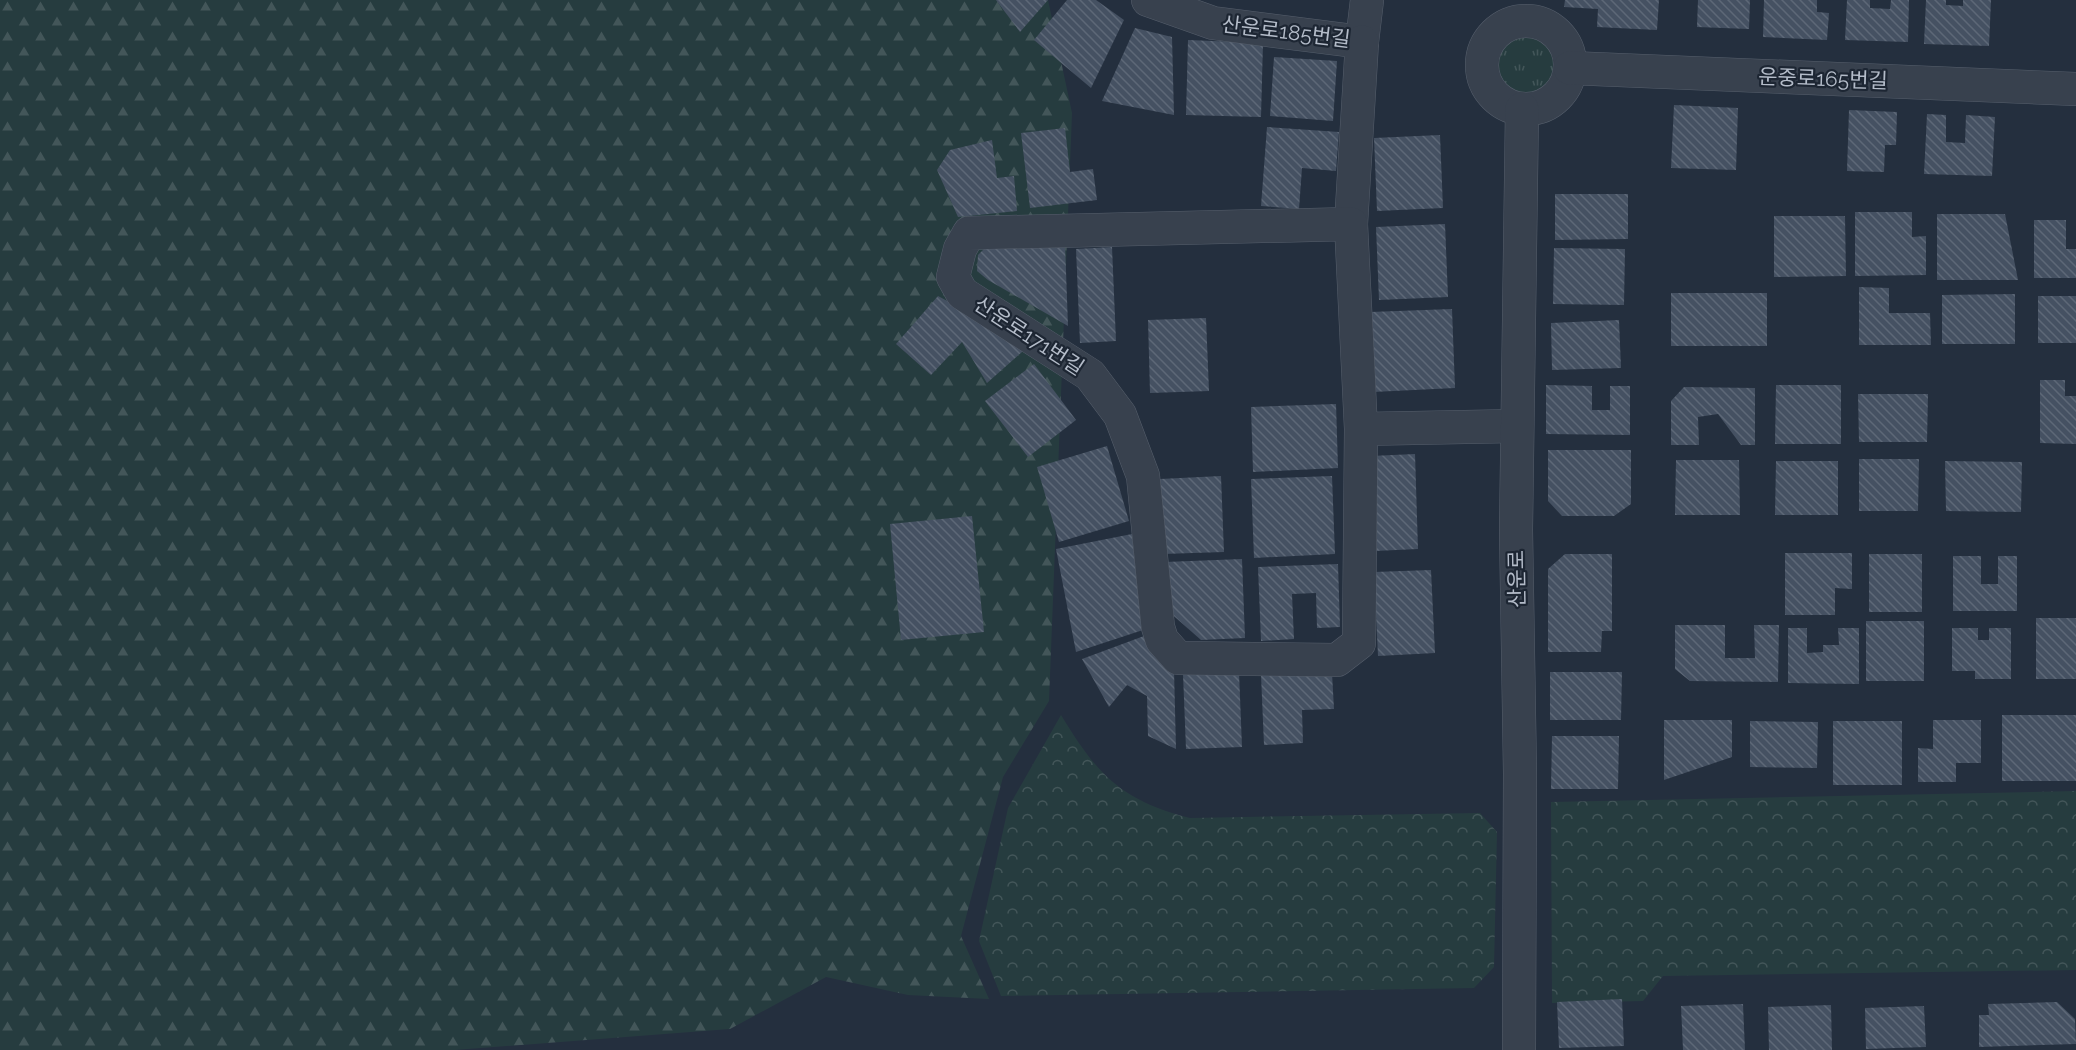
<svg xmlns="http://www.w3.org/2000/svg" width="2076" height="1050" viewBox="0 0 2076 1050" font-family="Raleway,'Noto Sans KR',sans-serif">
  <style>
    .grass { fill: url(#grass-tufts) }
    .forest { fill: url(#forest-firs) }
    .park { fill: url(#park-crowns) }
    .building { fill: url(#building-back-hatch) }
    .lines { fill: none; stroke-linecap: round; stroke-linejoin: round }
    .street-casing { stroke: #565f6c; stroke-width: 34 }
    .street { stroke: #38414e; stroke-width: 33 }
    .labels { text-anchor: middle; stroke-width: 4.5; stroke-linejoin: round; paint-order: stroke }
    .street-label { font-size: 21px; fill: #b4bcc9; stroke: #1d2633 }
  </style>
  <defs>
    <pattern id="grass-tufts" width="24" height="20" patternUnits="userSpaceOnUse" patternTransform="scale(1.5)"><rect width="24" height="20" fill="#263c3f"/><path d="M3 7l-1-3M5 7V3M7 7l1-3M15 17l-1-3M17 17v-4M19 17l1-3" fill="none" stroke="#435659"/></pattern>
    <pattern id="forest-firs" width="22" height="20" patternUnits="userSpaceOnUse" patternTransform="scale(1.5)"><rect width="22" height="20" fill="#263c3f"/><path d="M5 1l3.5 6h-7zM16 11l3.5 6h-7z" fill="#435659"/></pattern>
    <pattern id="park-crowns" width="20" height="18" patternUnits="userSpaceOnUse" patternTransform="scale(1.5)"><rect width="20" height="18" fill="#263c3f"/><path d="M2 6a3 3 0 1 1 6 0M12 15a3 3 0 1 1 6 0" fill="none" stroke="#435659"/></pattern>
    <pattern id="building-back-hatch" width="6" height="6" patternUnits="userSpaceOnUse" patternTransform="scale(1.5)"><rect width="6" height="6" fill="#455162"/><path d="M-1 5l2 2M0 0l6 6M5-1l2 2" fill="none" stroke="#5d6877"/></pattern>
  </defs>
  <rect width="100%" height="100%" fill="#242f3e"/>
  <circle class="grass" cx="1526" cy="65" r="29"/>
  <path class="forest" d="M0,0H1048L1072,113L1049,701L1003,777L961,936L989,999L908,995L826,977L730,1029L455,1050H0Z"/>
  <g class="park">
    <path d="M1061,715C1097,774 1120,800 1190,818L1480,813L1497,832L1494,967L1474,988L1001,996L979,941L1008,808Z"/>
    <path d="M2076,791V970L1663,976L1643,1001L1552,1003L1551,802Z"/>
  </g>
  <g class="building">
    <path d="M996,0H1048L1020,32Z"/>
    <path d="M1067,0H1096L1124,20L1091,88L1034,40Z"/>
    <path d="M1565,0H1659L1657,30L1597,27L1598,9L1564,7Z"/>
    <path d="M1698,0H1750L1749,29L1697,27Z"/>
    <path d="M1764,0H1817V12L1829,13L1827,40L1763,37Z"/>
    <path d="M1847,0H1870V8L1890,9L1891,0H1909L1908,42L1845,40Z"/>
    <path d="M1926,0H1946V5L1963,6V0H1991L1989,46L1924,44Z"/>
    <path d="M1135,28L1172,37L1174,115L1102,101Z"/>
    <path d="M1188,40L1263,43L1261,117L1186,115Z"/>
    <path d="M1274,57L1337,61L1333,121L1270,116Z"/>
    <path d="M1674,105L1738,108L1736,170L1671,168Z"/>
    <path d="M1849,110L1897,112L1896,145H1885L1884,172L1847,171Z"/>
    <path d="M1927,114L1946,115V142L1965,143L1966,115L1995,117L1992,176L1924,174Z"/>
    <path d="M1267,127L1339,132L1336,171L1302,168L1299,209L1261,206Z"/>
    <path d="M1065,128L1070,172L1093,169L1097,200L1030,208L1021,133Z"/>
    <path d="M1440,135L1443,208L1377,211L1374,138Z"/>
    <path d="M992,140L997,178L1014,176L1017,211L958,217L937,170L950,150Z"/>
    <path d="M1555,194H1628V239L1555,240Z"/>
    <path d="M1855,212H1912V237L1926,236V275L1855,276Z"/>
    <path d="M1937,214H2005L2018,280H1937Z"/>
    <path d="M1774,216H1845L1846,276L1774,277Z"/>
    <path d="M2034,220H2066V249H2076V278H2034Z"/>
    <path d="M1445,224L1448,297L1379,300L1376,227Z"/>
    <path d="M1065,243L1068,326L988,280L977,271L978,255L986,247Z"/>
    <path d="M1112,247L1116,341L1080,343L1076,249Z"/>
    <path d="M1554,248L1625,249L1624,305L1553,304Z"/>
    <path d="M1859,287L1889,288V313H1930L1931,345H1859Z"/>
    <rect x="1671" y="293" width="96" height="53"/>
    <path d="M2015,294V344H1942V295Z"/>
    <path d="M938,296L1030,345L987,383L962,342L931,375L896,344Z"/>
    <rect x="2038" y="296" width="38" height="47"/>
    <path d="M1452,309L1455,388L1373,392L1370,312Z"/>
    <path d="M1206,318L1209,391L1150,393L1148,320Z"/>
    <path d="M1619,320L1621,368L1552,370L1551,323Z"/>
    <path d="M1034,364L1076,420L1028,457L985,401Z"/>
    <path d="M2040,380H2065V396H2076V444L2040,443Z"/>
    <path d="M1546,385L1592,386V410H1610V386H1630V435L1546,434Z"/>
    <path d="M1776,385H1841V444H1775Z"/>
    <path d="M1684,387L1755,388V445H1741L1718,414L1698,417L1699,445H1671V401Z"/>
    <path d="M1858,394H1928L1927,442H1859Z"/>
    <path d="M1336,404L1338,468L1253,472L1251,407Z"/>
    <path d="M1107,446L1129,521L1059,542L1037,467Z"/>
    <path d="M1548,450H1631V504L1614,516H1562L1548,501Z"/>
    <path d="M1415,454L1418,549L1375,551L1371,456Z"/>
    <path d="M1859,459H1919L1918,511H1859Z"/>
    <path d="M1676,460H1739L1740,515H1675Z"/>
    <path d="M1776,461H1838V515H1775Z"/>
    <path d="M1945,461L2022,462L2021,512L1946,511Z"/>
    <path d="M1221,476L1224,552L1163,554L1160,479Z"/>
    <path d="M1332,476L1335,554L1254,558L1251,479Z"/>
    <path d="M972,516L984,632L901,640L890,524Z"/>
    <path d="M1132,534L1143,630L1076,652L1056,549Z"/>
    <path d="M1785,553H1852V589L1835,588V615H1785Z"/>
    <path d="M1565,554H1612V631H1602L1601,652H1548V569Z"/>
    <rect x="1869" y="554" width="53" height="58"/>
    <path d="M1953,556H1981V584H1998V556H2017V611H1953Z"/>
    <path d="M1242,559L1245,638L1201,640L1167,610L1165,562Z"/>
    <path d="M1338,564L1340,627L1317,628L1316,593L1292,594L1294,639L1261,641L1258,567Z"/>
    <path d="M1431,570L1435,653L1378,656L1374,572Z"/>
    <rect x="2036" y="618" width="40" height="61"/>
    <rect x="1866" y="621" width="58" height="60"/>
    <path d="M1675,625H1725V658H1755L1754,625H1779L1778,682L1690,681L1675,669Z"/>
    <path d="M1788,628H1807V653L1823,652V645H1839L1838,628H1859V684L1788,683Z"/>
    <path d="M1952,628H1978V640H1989V628H2011V679H1975V671H1952Z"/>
    <path d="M1144,636L1174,670L1176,749L1148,736L1147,696L1127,685L1109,707L1082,659Z"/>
    <path d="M1239,672L1242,747L1186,749L1183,674Z"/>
    <path d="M1550,672H1622L1621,720H1550Z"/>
    <path d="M1332,673L1334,709L1302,710L1303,743L1264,745L1261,675Z"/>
    <rect x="2002" y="715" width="74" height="66"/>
    <path d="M1664,720H1732V757L1664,780Z"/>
    <path d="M1933,720H1981V763H1956V782H1918V748L1933,749Z"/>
    <path d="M1750,721L1818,722L1817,768L1750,767Z"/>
    <rect x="1833" y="721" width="69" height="64"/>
    <path d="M1552,736H1619L1618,789H1551Z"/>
    <path d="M1622,999L1624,1046L1559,1048L1557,1002Z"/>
    <path d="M2057,1002L2075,1019L2076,1044L1979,1047V1015H1989L1988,1004Z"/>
    <path d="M1743,1004L1745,1050H1683L1681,1006Z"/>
    <path d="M1831,1005L1832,1050H1769L1768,1007Z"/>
    <path d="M1924,1006L1926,1047L1866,1049L1865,1008Z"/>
  </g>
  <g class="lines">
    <g class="street-casing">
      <g id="street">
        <path d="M1148,0L1213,23L1362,42L1367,0"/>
        <circle cx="1526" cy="65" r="44"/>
        <path d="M1570,68L2076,89"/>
        <path d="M1351,224L1362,42"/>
        <path d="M1361,429L1351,224L969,233L960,249L953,277L962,293L1090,375L1120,415L1143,476L1158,627L1162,640L1178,658L1337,660L1359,643L1361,429L1517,426"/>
        <path d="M1519,1050L1520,773L1516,530L1522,109"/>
      </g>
    </g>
    <use href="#street" class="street"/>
  </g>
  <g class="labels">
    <g class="street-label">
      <text transform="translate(1286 32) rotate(7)" y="7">산운로185번길</text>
      <text transform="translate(1823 79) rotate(2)" y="7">운중로165번길</text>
      <text transform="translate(1029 336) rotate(33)" y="7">산운로171번길</text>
      <text transform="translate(1517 579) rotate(-91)" y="7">산운로</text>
    </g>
  </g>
</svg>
